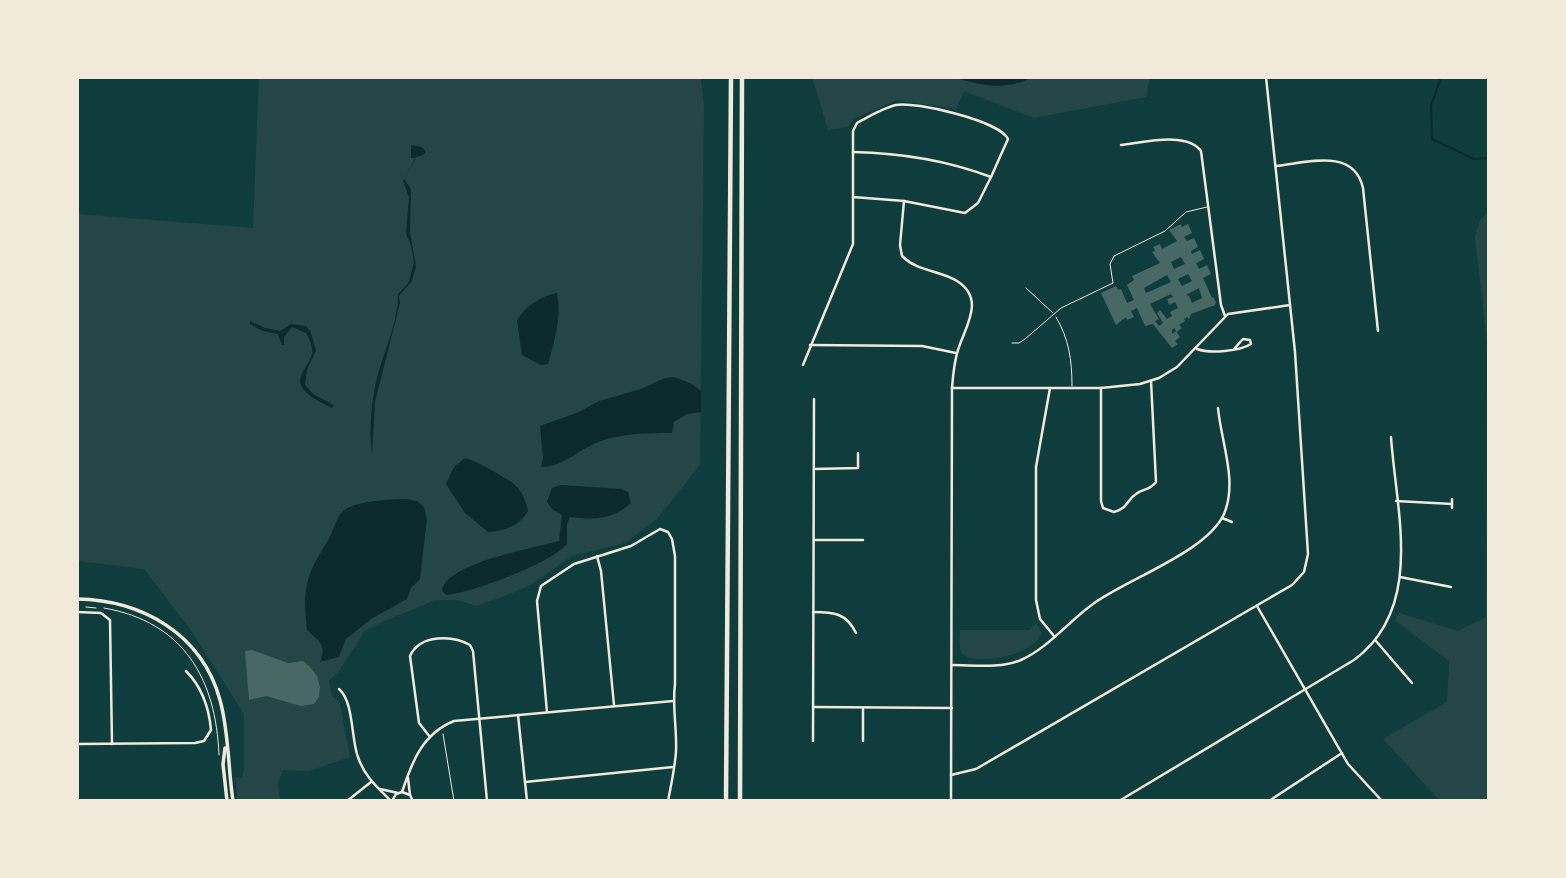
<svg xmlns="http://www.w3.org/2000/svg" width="1566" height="878" viewBox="0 0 1566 878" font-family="Commissioner,sans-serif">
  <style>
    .green { fill: #244646 }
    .water { fill: #0a2a2b }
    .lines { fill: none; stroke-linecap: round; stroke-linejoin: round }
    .stream { stroke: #0a2a2b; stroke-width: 2 }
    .building { fill: #486865; fill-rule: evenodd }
    .path { stroke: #f1e9da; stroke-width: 1 }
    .service { stroke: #f1e9da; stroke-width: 1 }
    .minor { stroke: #f1e9da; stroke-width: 2.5 }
    .tertiary { stroke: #f1e9da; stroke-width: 3.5 }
    .motorway { stroke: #f1e9da; stroke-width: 4.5 }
  </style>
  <rect width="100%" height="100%" fill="#0f3d3e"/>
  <g class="green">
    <path d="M259,77H701L704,108L700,465L657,519L625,543L572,556L532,584L505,596L476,606L458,600H435L380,623L364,632L339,671L329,681L332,696L340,703L350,757L309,771L283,770L278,783L280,801H238L235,777L242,778L244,771V714L190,629L144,569L77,561V214L253,228Z"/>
    <path d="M812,77H1150L1146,97L1034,118L964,91L956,109L896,100L854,119L848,127L828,130Z"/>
    <path d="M1489,212V801H1440L1383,739L1447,702L1449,661L1395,621L1399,613L1458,631L1486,617L1487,342L1475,237L1480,220Z"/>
    <path d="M1036,623L1041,632C1038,656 971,667 962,653C958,647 960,637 960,630H1030Z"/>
  </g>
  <g class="water">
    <path d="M951,77H1033C1001,92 983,85 951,77Z"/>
    <path d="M411,145L422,147L426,152L423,155L416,157L404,179L411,189L410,232L416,266L412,281L399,296L400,303L375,402L372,455C369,430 371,402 377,378C384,351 398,323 398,294L409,282L414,262L411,245L406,234L409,197L403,181L416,158H411Z"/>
    <path d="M557,293C562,315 554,343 548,364L541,365L522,355L517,320C526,306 540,296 557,293Z"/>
    <path d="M250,321L265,328L280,331L291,324L306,326L311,333L316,351L307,369L305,385L313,394L334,405L332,408C325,404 315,400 308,394C290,379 308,369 312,354C313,347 310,339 306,333L292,327L284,337V345H282L278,334L263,331L250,324Z"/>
    <path d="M674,377L692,384L701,391V412L687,414L674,422L672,433C648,433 624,433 601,441C580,448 564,467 541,467L543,458L540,426L579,412L599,401L641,389L665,378Z"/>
    <path d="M465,458C471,458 511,480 515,485C523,493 526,501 528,511C520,526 504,531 488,532L465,513L446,484L454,467Z"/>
    <path d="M561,485L621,489L628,492L631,503C612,520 594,520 570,517L567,524V544C552,563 471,593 446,595L442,591C445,563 535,548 559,541L562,515L552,509L547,502L552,488Z"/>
    <path d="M406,499L417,501L424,507L427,520L420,579L411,588L407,599L371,619L346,639L339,657L320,662C327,643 319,642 307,630C304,605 303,583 316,561C321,551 328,542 332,532C336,523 338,514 346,509C359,501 391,499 406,499Z"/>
  </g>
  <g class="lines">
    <path class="stream" d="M1441,77L1431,106L1432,139L1474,159L1489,158"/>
  </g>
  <g class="building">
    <path d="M1181,224L1182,227L1188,224L1192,233L1184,237L1187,241L1194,238L1198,247L1191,251L1192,254L1200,250L1204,259L1196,263L1199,269L1207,265L1211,274L1203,278L1212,298L1213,297L1216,302L1215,305L1191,314L1189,319L1187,317L1184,319L1185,321L1179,325L1182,328L1177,332L1174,328L1172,330V334L1176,331L1180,337L1175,341L1178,344L1172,348L1153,324L1145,326L1137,308L1131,311L1134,317L1127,320L1126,317L1116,325L1101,293L1116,286L1118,290L1121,289L1127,303L1134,300L1127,285L1134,280L1132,276L1160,263L1152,252L1155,251L1153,247L1160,244L1162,249L1177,241L1169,230ZM1181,257L1185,264L1174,269L1171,262ZM1188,274L1192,281L1182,286L1178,279ZM1167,275L1171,282L1146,293L1144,288ZM1199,288L1202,298L1192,303L1189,296L1186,295ZM1171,294L1173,297L1167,299L1169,305L1175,302L1178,308L1170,312L1172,316L1167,319L1160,310L1157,313L1163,323L1159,326L1155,321L1159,319L1150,304Z"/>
    <path d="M252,650L288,663L303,661L310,667L317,676L320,687L319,697L314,704L301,706L266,696L249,700L245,651Z"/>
  </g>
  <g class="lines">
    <g class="path">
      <path d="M86,607L96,608"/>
      <path d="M104,608C184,622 216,679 219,755"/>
      <path d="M443,734L454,801"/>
    </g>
    <g class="service">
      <path d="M1026,288L1053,313"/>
      <path d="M1056,317C1069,339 1072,360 1072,386"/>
      <path d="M1012,343H1019L1025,339L1061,308L1113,283L1110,264L1114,256L1165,231L1186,212L1207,207"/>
    </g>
    <g class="minor">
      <path d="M1121,145C1142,143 1187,131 1201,151L1221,305L1225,316"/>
      <path d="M853,152C902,153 946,160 991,177L978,203L965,213L904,201L853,197"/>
      <path d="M1276,166C1306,163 1354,147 1363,188L1378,331"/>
      <path d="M904,201L900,245L902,256C918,272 939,270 957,281C986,299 965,327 958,350C954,362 953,375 952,388L951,801"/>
      <path d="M810,345L922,346L956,353"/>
      <path d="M1197,349C1210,354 1240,351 1251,344L1250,340L1243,339L1234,349"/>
      <path d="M803,365L853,244V131L857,123C868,117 883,108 896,105C915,101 1000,121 1008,139L991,177"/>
      <path d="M952,388H1101L1140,384L1159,378L1177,367L1228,314L1290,305"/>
      <path d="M1050,388L1036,467V600L1040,619L1054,636"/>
      <path d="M1101,388V501L1103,508L1114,512C1129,508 1126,500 1136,494C1144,488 1149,491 1156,482L1151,381"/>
      <path d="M814,469L858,468V453"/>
      <path d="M1452,499V508"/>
      <path d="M1396,501L1452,504"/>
      <path d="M1222,518L1232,522"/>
      <path d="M814,540H863"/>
      <path d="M597,556L601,571L614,705"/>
      <path d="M1400,577L1451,587"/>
      <path d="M1257,606L1348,764L1382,801"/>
      <path d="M77,612L101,613L110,620L112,744"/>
      <path d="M813,612C834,612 846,613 856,633"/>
      <path d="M1376,641L1412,683"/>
      <path d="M952,665C973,665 1000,669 1021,660C1048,648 1069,621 1093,604C1127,579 1207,552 1224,514C1238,481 1221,442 1218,408"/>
      <path d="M339,689C354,702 351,739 358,757C364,776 378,788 391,801"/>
      <path d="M813,707L952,708"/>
      <path d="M547,712L537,601L541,586L574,564L631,546L660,529L668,532L672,539L675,556V684C672,706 677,728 676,751C675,768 671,785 668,801"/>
      <path d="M518,715L527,801"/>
      <path d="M430,737L419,723L410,656C420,634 453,635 470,645L473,651L487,801"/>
      <path d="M813,741L814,399"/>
      <path d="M863,741V709"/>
      <path d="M77,744L195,743L204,741L211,730C209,708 202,687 186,671"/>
      <path d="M951,775L976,769L1292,585L1304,572L1308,554L1295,352L1266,77"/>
      <path d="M408,778L410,795"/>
      <path d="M525,782L673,767"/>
      <path d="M380,789L398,793"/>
      <path d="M402,792C412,762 422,734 454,721L673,701"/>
      <path d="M347,801L371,782"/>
      <path d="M392,801L396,794L402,792L410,795L413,801"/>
      <path d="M1119,801L1354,660C1425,608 1396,511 1391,437"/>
      <path d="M1269,801L1342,753"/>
    </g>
    <g class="tertiary">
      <path d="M77,599C142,600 202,634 220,700C229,732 228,768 233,801"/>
      <path d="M225,748L223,764L227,801"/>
    </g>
    <g class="motorway">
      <path d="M726,801L731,77"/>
      <path d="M740,801L742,77"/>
    </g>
  </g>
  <rect width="1566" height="878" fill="none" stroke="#f1e9da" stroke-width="158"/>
</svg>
